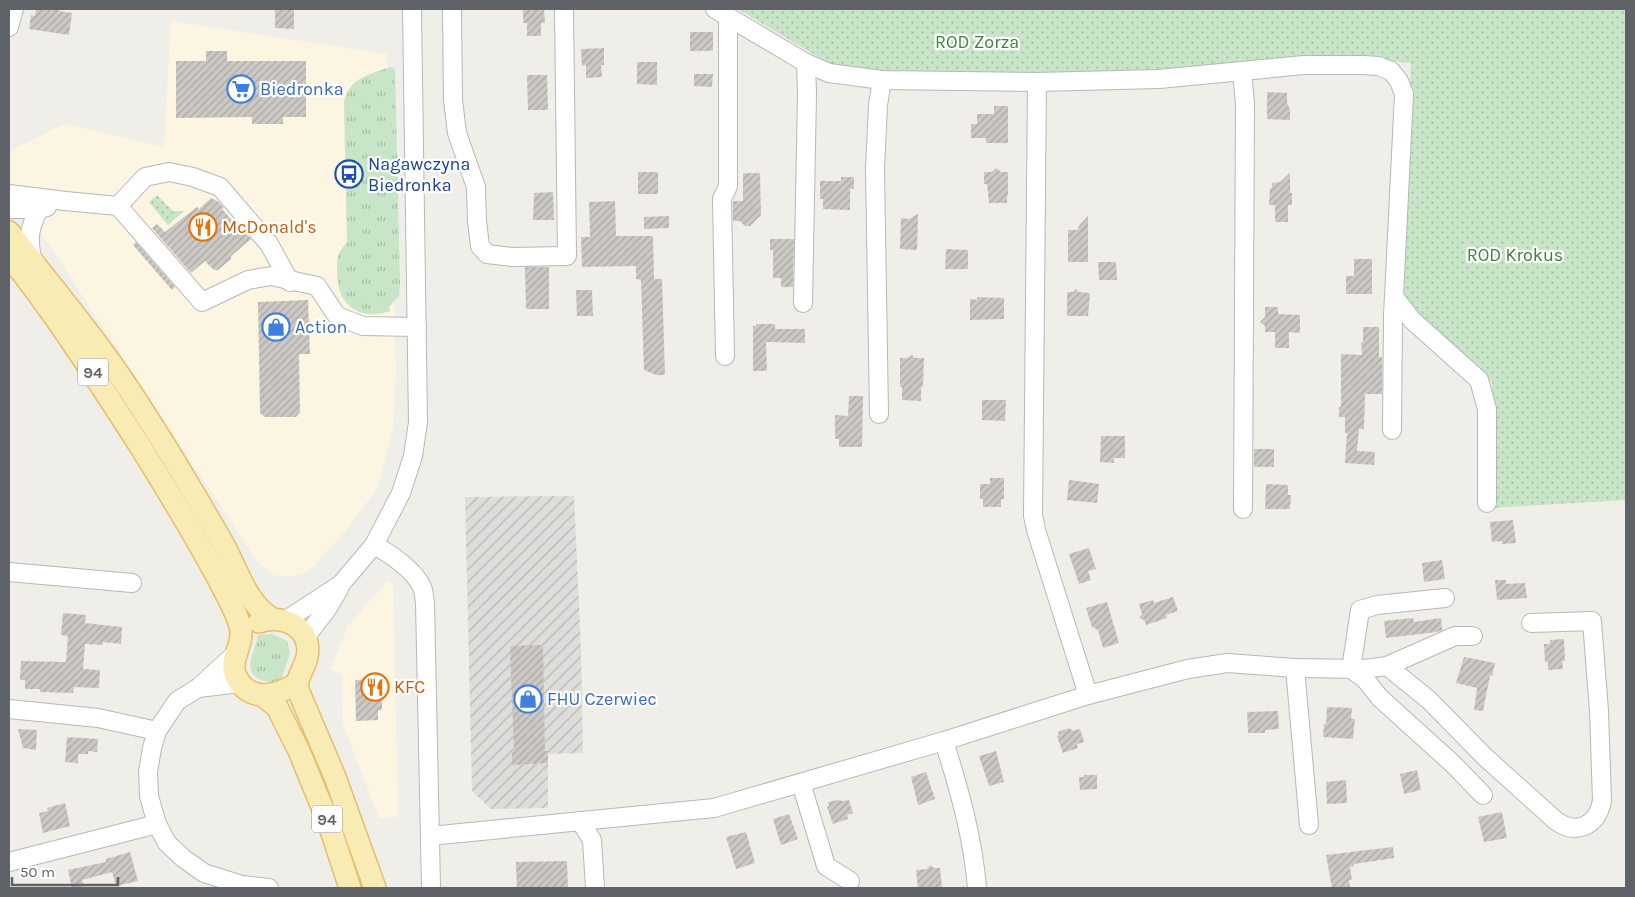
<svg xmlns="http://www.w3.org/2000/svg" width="1635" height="897" viewBox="0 0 1635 897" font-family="Karla,sans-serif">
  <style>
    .commercial { fill: #fcf5e2 }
    .industrial { fill: url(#industrial-furrows) }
    .grass { fill: url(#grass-tufts) }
    .park { fill: url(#park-dots) }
    .building { fill: url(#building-hatch) }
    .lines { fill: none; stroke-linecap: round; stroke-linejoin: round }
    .minor-casing { stroke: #b5b8bb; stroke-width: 20 }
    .major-casing { stroke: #e7bf6a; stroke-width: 24 }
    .minor { stroke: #fff; stroke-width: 18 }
    .major { stroke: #f9ebb4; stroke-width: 21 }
    .labels { text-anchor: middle; stroke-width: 4.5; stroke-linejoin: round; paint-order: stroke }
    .shield { fill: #fff; stroke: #8f9295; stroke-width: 1 }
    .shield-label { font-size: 16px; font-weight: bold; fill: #5f6367 }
    .park-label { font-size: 18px; fill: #3c813d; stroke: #fff }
    .shop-label { font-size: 18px; fill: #366cbe; stroke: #fff; text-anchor: start }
    .transit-label { font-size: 18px; fill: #164399; stroke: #fff; text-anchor: start }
    .food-label { font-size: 18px; fill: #c56008; stroke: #fff; text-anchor: start }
  </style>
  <defs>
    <pattern id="industrial-furrows" width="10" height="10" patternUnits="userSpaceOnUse" patternTransform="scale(1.25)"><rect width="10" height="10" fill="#dfddda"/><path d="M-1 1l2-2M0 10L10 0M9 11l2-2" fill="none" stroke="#b8b7b5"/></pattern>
    <pattern id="grass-tufts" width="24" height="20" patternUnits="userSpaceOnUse" patternTransform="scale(1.25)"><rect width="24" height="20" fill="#c8e5c7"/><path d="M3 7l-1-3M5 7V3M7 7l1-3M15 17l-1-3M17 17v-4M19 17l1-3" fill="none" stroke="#a6bda5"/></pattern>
    <pattern id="park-dots" width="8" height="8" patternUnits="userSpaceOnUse" patternTransform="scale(1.25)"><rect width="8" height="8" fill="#c8e5c7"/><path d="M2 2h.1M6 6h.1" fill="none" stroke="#a6bda5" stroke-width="1.8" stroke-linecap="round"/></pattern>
    <pattern id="building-hatch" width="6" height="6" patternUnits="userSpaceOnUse" patternTransform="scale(1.25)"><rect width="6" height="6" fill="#ccc9c5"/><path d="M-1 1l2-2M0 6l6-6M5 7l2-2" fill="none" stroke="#a9a7a4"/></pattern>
  </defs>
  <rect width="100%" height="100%" fill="#f0eee8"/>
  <g class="commercial">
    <path d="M171,21L387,54L396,371L393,429L378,487L345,531L309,571L291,577L273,575L256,560L51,248L9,188V151L65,124L164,147Z"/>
    <path d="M388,580L393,584L398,817L379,818L343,724L342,675L330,669L348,626Z"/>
  </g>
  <path class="industrial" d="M574,496L581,650L583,753L548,754V808L491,809L472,791L465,497Z"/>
  <g class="grass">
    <path d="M390,67L395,69L400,282L399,296L389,307L390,311C358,322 336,304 337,270C337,265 337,260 338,255C340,250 344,246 347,242L344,102C349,78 370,74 390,67Z"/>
    <path d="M272,634L287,641L290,653L281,681C273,683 268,682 261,680C240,671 256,651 258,635Z"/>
  </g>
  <g class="park">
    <path d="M738,9H1626V500L1490,508L1492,382L1415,316L1404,299L1403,288L1411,63L1329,57L1160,72L928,76L876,69L835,67Z"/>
    <path d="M157,195L173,211H184L168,225L149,202Z"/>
  </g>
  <g class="building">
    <path d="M36,9H60L59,11L72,13L69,35L29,29L31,15L35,16Z"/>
    <path d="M294,9V29L275,28V10Z"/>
    <path d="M523,9H544L545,23H541V36H527V23H523Z"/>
    <rect x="690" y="32" width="23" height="19"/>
    <path d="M604,48V65H601L602,77L586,78V65L582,66L581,49Z"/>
    <path d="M206,51H227V61H306V117H283V124H252V117L176,118V61H206Z"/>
    <path d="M637,62H657V85L637,84Z"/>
    <path d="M694,74H713L712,87L694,86Z"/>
    <path d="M527,75H547L548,110H528Z"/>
    <path d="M1267,92L1287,93V103L1290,109V120L1267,119Z"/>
    <path d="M994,106H1008V143H986V138H971V124H977V114H994Z"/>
    <path d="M996,168L1001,172H1008V195H1007V203H989L987,184H984V172H992Z"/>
    <rect x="638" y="172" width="20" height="22"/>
    <path d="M743,173H760L761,215L750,226H745L740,221H733V201H743Z"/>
    <path d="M1290,173V193H1292V205H1288V222H1275V205H1269L1270,188H1272V183L1280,182Z"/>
    <path d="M841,177H854V189H850V210L823,209V199H820V181H841Z"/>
    <path d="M553,192L554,220H533L534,193Z"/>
    <path d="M211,198L219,202L224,208L222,209L238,227L241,228L251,239L231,256V259L218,270H214L205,261L191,273L152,228L157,224L165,232L197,207L199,209Z"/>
    <path d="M615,201L616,236H653L654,279H662L665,375H656L644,370L641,280L636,279V266L582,267L581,237H590L589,202Z"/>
    <path d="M918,214L917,250L900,249L901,218L909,219Z"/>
    <path d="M669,216V228L644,229V217Z"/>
    <path d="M1088,216V262H1068V230H1078V227Z"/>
    <path d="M770,239H794L793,287H781V278H773V250H770Z"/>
    <path d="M136,242L175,287L172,290L133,245Z"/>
    <path d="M946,249L968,250V269H945Z"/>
    <path d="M1354,259H1372V294H1346V276H1354Z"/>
    <path d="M1098,262H1116L1117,280H1099Z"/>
    <path d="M525,267H549V309H526Z"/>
    <path d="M1076,289L1079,292L1090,293L1088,316H1067V292H1073Z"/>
    <path d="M576,290H592L593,316H577Z"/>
    <path d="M977,297L1004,298V319L970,320V299L977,300Z"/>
    <path d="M308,300L310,354H299L300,412L296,417H265L260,413L258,302Z"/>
    <path d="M1265,307H1278V314L1300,315V333L1289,332V348H1275V332H1265V326L1260,322L1265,317Z"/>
    <path d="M756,324H775V329H805V343L766,342L767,371H753V326H756Z"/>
    <path d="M1363,327H1379V357H1382V394H1365L1364,429H1359L1357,451L1375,452L1374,465L1345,463L1347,433H1345V417H1339V407H1341V354L1362,355L1361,342H1363Z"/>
    <path d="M912,355L915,358H924L923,387H921V401L902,400V387H900V358H908Z"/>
    <path d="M849,396H863L862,447H839V439H835V415L848,416Z"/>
    <path d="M982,400H1006L1005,421L982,420Z"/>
    <path d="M1101,436H1125V458H1114V463L1100,462Z"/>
    <rect x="1254" y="449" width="20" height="18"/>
    <path d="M990,478H1004V499H1001V507H983V499H980V484H990Z"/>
    <path d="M1069,480L1099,484L1097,503L1067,500Z"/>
    <path d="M1266,484L1288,485V495H1291L1290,509H1265Z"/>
    <path d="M1513,520L1516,543L1502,544V541L1492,542L1490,522Z"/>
    <path d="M1089,548L1096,569L1088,571L1091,580L1079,584L1069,554Z"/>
    <path d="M1442,560L1445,579L1424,582L1422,563Z"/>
    <path d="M1495,580H1506V584L1525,583L1527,598L1497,600Z"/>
    <path d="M1173,597L1178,611L1166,615L1167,618L1146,625L1144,620L1139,618L1142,614L1139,604L1153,600L1154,603Z"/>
    <path d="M1107,602L1119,643L1103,648L1098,630L1092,627L1086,608Z"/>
    <path d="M63,613L86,615L85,623L122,627L121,644L103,642V645L85,644L83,669L100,670L99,688L74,687L73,693L40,692V689H25V680H20L21,661L66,662L68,636L61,635Z"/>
    <path d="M1413,618L1414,622L1441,618L1442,630L1437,632L1386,638L1384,621Z"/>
    <path d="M1564,639L1565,661H1562L1563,669L1548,670V662H1545L1544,644H1550V640Z"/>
    <path d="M543,645L545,751H548V763L512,765V752H514L510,646Z"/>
    <path d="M1464,657L1495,663L1492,676L1490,675L1483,711L1474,710L1477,688L1456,683Z"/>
    <path d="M382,679V710H378V720L356,721L355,680Z"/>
    <path d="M1327,707L1352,708L1351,719H1355L1353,739L1323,737L1324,724H1326Z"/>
    <path d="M1278,711L1279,729L1265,730V733H1248L1247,712Z"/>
    <path d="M1069,728L1073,731L1080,729L1084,742L1077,744L1078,748L1063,753L1057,736L1059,735L1058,732Z"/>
    <path d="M18,729L37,730L36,750L23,748Z"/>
    <path d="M67,737L98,739L97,752L88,751V754H78V763L65,762Z"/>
    <path d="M996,751L1004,782L989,786L979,756Z"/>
    <path d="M1417,770L1421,790L1404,794L1400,774Z"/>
    <path d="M926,772L935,799L918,805L911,777Z"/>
    <path d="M1084,775H1097V789L1080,790L1079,777H1084Z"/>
    <path d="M1346,780L1347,803L1327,804L1326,782Z"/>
    <path d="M838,800L843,801L849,800L853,813L847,815L848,819L833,824L827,807L829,806L828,802Z"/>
    <path d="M65,803L70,826L43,833L39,813L48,811L47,808Z"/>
    <path d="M1502,812L1507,838L1484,842L1478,817Z"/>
    <path d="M789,814L798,839L781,845L773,819Z"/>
    <path d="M746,832L755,863L736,869L726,837Z"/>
    <path d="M1393,847L1394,858L1354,864V866L1350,867L1352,880H1349L1350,888H1332L1326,855Z"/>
    <path d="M130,852L138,881L116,886L112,872L82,880L84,886L72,888L68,870L106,862V859Z"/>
    <path d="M567,861L568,888H517L516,862Z"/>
    <path d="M930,865L934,868H940L942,888H918L916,870L927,869Z"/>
  </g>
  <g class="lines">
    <g class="minor-casing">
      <g id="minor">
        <path d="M452,9L453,100L457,133L476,187L477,221L480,246L487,254L512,257L567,256L564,9"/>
        <path d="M715,9L806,63L829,73L882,80L1037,82L1159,79L1304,65H1363L1378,66L1391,71L1399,81L1404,94L1393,316L1392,430"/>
        <path d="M9,27L14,9"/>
        <path d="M1242,72L1245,104L1243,509"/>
        <path d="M1037,82L1033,516L1036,530L1088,695"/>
        <path d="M9,194C45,199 81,203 118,206L202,302L248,280L271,276L317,286L337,316L363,326L417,327"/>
        <path d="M118,206L145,177L169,172L193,177L220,187L269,244L290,282"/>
        <path d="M9,209H39L47,207"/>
        <path d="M33,263C28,240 28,230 39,209"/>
        <path d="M1395,298L1412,320L1479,380L1487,409V503"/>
        <path d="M803,303L807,94L806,63"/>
        <path d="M725,356L722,199L728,186V17"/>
        <path d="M879,414L875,168L878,105L882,80"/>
        <path d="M374,545C391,554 414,570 422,587C424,591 424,598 425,603L431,888"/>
        <path d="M9,572L132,583"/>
        <path d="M1445,598L1377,605L1360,610L1351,669L1364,678L1380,698L1453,764L1483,795"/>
        <path d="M286,620L341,584L374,545L401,493L413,456L418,422L412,9"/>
        <path d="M305,638L327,609L339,589"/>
        <path d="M235,654L198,688L177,701L157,731L152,748L148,772L149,796L157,824L167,843L183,858L204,873L242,885L269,888"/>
        <path d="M1387,666L1429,700L1485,757L1555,820C1576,836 1597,826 1602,801L1599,711L1592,621L1531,623"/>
        <path d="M1295,668L1309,825"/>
        <path d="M198,688L240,683"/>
        <path d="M9,709L98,718L157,731"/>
        <path d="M944,741C959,789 973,837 977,888"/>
        <path d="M801,783L826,866L850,881"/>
        <path d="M580,821L592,840L595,888"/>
        <path d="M430,836L714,808L944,741L1088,695L1188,669L1227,663L1295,668L1364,669L1387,666L1455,636H1473"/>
        <path d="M9,862L157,824"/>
      </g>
    </g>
    <g class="major-casing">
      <g id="major">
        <path d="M9,232C43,275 79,318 111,363C151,420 186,479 221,540C236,565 245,602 271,618"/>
        <path d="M9,256C57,316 98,381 140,446C169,493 199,541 224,590C230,602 240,619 241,632C242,651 225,663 240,683C255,703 280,694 297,683"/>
        <path d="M259,622C283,613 313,628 307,657C304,671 296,675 298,690L335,777L375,888"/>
        <path d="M262,695L277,707L299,751L329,824L350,888"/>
      </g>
    </g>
    <use href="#minor" class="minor"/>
    <use href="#major" class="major"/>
  </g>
  <defs>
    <g id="supermarket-ring" transform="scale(1.4375)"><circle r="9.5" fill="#fff" stroke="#3f7fe0" stroke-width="1.5"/><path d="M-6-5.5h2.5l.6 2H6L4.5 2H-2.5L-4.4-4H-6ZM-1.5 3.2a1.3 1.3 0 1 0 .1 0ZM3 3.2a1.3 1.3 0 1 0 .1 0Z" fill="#3f7fe0"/></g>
    <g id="bus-ring" transform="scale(1.4375)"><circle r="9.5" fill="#fff" stroke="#1a4fb4" stroke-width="1.5"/><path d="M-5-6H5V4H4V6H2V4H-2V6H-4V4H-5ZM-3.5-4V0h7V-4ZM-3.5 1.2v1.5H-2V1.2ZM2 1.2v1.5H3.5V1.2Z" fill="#1a4fb4"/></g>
    <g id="restaurant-ring" transform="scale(1.4375)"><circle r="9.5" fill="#fff" stroke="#e8710a" stroke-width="1.5"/><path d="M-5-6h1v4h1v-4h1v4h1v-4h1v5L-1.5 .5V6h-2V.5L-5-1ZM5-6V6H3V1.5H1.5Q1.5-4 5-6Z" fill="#e8710a"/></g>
    <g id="shop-ring" transform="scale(1.4375)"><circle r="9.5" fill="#fff" stroke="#3f7fe0" stroke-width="1.5"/><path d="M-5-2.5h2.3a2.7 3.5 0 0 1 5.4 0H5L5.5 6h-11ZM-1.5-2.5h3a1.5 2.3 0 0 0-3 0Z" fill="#3f7fe0"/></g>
  </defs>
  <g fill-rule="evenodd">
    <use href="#supermarket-ring" x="241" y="89"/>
    <use href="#bus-ring" x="349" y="174"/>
    <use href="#restaurant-ring" x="203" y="227"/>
    <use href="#shop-ring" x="276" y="327"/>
    <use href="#restaurant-ring" x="375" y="687"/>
    <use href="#shop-ring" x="528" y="699"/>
  </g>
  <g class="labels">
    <g class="shield">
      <rect x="78" y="358.5" width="30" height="27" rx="4"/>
      <rect x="312" y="805.5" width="30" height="27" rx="4"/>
    </g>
    <g class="shield-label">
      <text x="93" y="378">94</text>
      <text x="327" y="825">94</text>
    </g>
    <g class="park-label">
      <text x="977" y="48">ROD Zorza</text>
      <text x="1515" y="261">ROD Krokus</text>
    </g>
    <g class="shop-label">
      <text x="260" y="95">Biedronka</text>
      <text x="295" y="333">Action</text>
      <text x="547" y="705">FHU Czerwiec</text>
    </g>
    <g class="transit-label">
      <text x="368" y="170">Nagawczyna<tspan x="368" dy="21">Biedronka</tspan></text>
    </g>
    <g class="food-label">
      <text x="222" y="233">McDonald's</text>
      <text x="394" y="693">KFC</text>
    </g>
  </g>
  <rect width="1635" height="897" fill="none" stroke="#5f6367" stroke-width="20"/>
  <path d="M12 877v8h106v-8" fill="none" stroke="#5f6367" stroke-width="2.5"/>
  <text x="20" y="877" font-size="15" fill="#5f6367" stroke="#ffffff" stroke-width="4" paint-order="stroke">50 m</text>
</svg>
